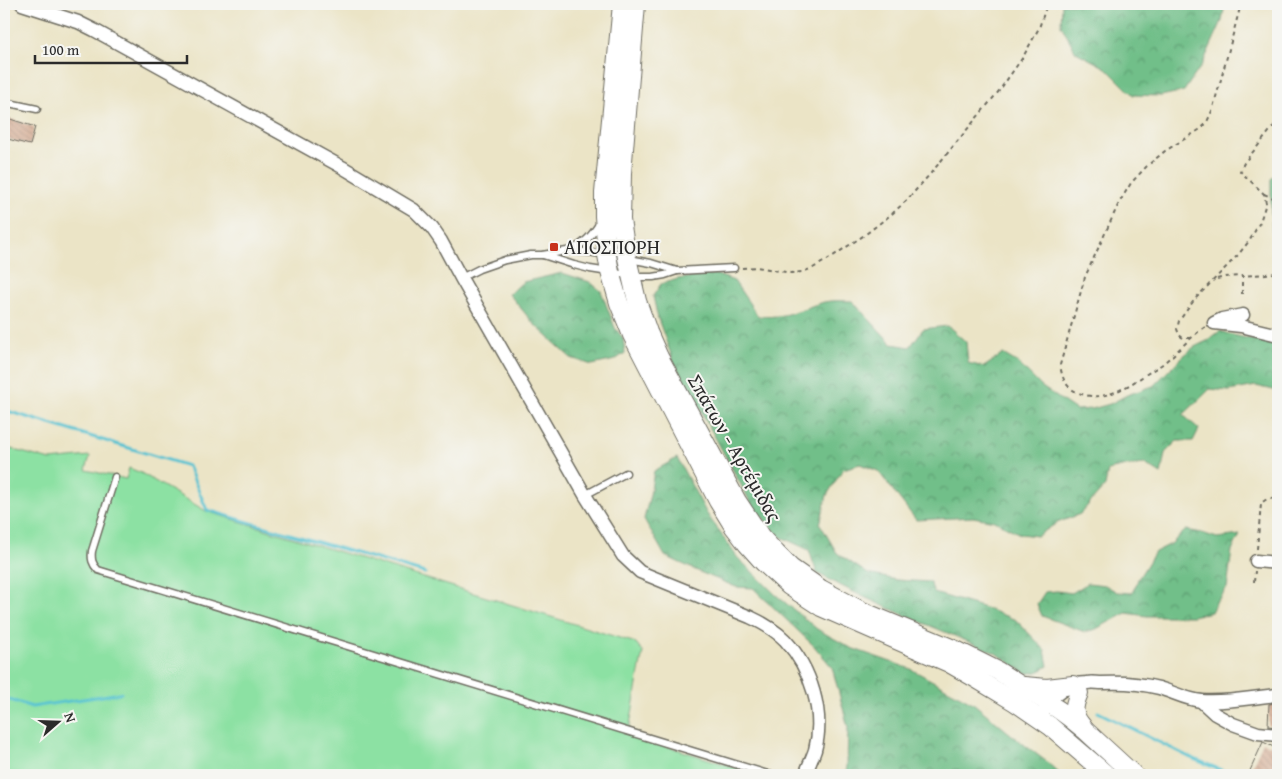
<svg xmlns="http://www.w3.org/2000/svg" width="1282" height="779" viewBox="0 0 1282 779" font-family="'Gentium Book Plus',serif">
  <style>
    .grass { fill: #8ce1a3; stroke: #5c8667 }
    .forest { fill: url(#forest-crowns); stroke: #4e755a }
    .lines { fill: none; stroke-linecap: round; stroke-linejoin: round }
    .stream { stroke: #57c3d2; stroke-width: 3 }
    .building { fill: url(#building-back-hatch) }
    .lane-casing { stroke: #6e6c61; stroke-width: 9 }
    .street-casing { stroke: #6e6c61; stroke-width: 15 }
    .secondary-casing { stroke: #6e6c61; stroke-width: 20 }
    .path { stroke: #6e6c61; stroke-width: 2; stroke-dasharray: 4 4; stroke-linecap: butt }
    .lane { stroke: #fff; stroke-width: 6 }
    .street { stroke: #fff; stroke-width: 12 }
    .secondary { stroke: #fff; stroke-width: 18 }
    .poi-dot { fill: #c8321e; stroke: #f6f6f2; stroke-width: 2 }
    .labels { text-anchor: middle; stroke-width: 4; stroke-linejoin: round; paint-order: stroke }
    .poi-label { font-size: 20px; fill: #2b2b2b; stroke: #f6f6f2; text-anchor: start }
    .street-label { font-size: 20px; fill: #2b2b2b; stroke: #f6f6f2 }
  </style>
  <defs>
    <pattern id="forest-crowns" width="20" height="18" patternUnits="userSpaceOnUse" patternTransform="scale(1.25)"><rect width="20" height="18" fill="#71bf89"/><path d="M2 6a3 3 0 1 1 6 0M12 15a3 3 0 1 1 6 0" fill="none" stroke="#5d9b70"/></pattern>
    <pattern id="building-back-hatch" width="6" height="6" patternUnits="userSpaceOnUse" patternTransform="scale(1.25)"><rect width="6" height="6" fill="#d0a185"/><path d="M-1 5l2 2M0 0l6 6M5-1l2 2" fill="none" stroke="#a9836d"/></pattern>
  </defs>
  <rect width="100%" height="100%" fill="#f6f6f2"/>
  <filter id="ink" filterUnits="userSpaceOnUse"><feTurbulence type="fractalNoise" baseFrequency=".02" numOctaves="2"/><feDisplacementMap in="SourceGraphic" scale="10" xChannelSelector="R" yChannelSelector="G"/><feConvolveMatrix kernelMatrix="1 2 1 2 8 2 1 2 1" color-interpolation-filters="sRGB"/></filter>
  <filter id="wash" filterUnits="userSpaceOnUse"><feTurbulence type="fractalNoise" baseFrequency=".0096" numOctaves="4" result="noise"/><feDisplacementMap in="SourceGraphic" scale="20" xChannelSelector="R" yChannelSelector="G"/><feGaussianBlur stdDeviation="1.12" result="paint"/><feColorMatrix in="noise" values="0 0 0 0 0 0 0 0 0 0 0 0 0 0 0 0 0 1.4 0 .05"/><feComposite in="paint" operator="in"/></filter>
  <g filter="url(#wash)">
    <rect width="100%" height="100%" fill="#ebe4c6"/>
    <path class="grass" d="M4,447L50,460L90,456L86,470L126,479L129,468L141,473L206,511L636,643L643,652C637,679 634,707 628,734L760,775H4Z"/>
    <g class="forest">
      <path d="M1062,4H1225L1222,21L1203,63L1184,91L1161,96L1133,95L1106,68L1076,52L1061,25Z"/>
      <path d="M1278,172V249L1273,242L1271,212V179Z"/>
      <path d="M562,273L590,282L601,291L615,328L623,338L625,353L615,360L592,365L571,358L534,324L509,294L523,282Z"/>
      <path d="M715,274L734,281L758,316C786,319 799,309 824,302C832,300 843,301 852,301L892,344L910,347L923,329L948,326L966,342L968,363L984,367L1003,354L1018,363L1042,387L1076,410L1092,409L1110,404L1127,395L1153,386L1181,358L1194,347L1207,341L1220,331C1239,338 1258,340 1278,342V391L1256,386L1229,391L1210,389L1183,415L1199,429L1193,441H1177L1165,453L1161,474L1145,464L1126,466L1108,470L1105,486L1080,514L1057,523L1037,536L1020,534L995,521L973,517L916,520L878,471L860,464L843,469L827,495L820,524L837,553L868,574L897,580L930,582L934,593L985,608L1016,620L1045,650L1048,666C1042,670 1035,674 1027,673C1020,672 1004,657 995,653C935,627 874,605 817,573L809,550L779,536L753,507L673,360L658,319L653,296L661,284L678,279Z"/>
      <path d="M677,458L707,514L737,557L776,595L817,629L851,648L911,669L973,703L1018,740L1047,762L1061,775H845L847,767L848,727L832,667L814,646L753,588L736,587L702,573L665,556L644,519L650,495L654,471Z"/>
      <path d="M1186,530L1202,533L1217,538L1240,535L1232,550L1227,588L1215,604L1211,612L1192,616H1147L1126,613L1096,629L1085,632L1042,616L1037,604L1045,592L1057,591L1072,593L1088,583L1105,585L1117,592L1132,593L1136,585L1138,579L1155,552L1171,544Z"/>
    </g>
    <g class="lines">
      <g class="stream">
        <path d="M4,410L188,466L207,510L425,573"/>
        <path d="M4,698L32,707L121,693"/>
        <path d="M1098,712L1189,757L1233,775"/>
      </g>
    </g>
    <g id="blocks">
      <g class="building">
        <path d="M4,117L35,127L30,145L4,138Z"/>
        <path d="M1278,703V727L1268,726L1269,704Z"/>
        <path d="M1263,742L1278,749V761L1272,775H1248Z"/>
      </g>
    </g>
  </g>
  <g filter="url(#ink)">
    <use href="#blocks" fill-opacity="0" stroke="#6e6c61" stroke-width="1"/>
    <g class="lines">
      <g class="lane-casing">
        <g id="lane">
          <path d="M4,102L37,109"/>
          <path d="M571,250C585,244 593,234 601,221"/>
          <path d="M543,255L574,265L590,269L640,277H653L665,275L677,271L734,268"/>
          <path d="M629,259L651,263L677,271"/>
          <path d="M461,278L479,269L505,260L531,255H542L567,251L586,252L605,254"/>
          <path d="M115,477L92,551C91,559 92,564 98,570L771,775"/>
          <path d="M585,495L626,473"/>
        </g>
      </g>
      <g class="street-casing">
        <g id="street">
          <path d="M22,4L78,22L94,30L342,167L414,210L432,228L441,241L461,278L585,495L623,556L640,572L750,617C763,623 775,630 785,640C811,668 825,713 815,750C812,759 808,767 805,775"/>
          <path d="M1243,315L1222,319L1214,323L1241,326L1278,335"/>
          <path d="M1256,561L1278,563"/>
          <path d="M1201,701L1215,714L1233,724L1258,733L1278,735"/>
          <path d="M1045,710C1053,694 1068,683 1087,683C1092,682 1097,683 1102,683C1121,682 1140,683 1159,688C1173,692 1187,700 1202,701C1227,703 1254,697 1278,695"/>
        </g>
      </g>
      <g class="secondary-casing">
        <g id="secondary">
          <path d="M622,4L604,193V216L607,255L610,272L619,303L632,335L718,501L734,527L747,544L764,563L789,586L821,607L949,663L975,678L1015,702L1050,726L1107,775"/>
          <path d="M636,4L622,173L621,220L627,258L637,301L648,332L659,357L737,501L761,537L776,553L791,568L821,589L862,611L956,650L998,671L1059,710L1070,718L1086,731L1134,775"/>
          <path d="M1024,686L1047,688L1073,685"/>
          <path d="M1079,693C1073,707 1072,715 1083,727"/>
        </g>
      </g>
      <g class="path">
        <path d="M1264,194L1278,200"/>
        <path d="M742,268L757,267L791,273L802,272L813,268L827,260L866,234L893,213L907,200L931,173L999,91L1023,57L1039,28L1047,4"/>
        <path d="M1217,279L1225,277L1242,276"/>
        <path d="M1242,294V276L1278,273"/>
        <path d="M1205,327C1189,338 1177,353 1161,365C1155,369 1148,373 1142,377C1125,388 1106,400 1085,395C1067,390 1063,382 1060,365L1085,277L1119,203L1131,183L1147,166L1165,151L1199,130L1206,124L1212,111L1220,83L1241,4"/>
        <path d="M1191,338H1183L1179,335L1177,329L1179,321L1195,299L1238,255L1250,240L1260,222L1266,203L1264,194L1240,171L1244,163L1278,121"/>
        <path d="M1257,549L1261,504C1266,498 1271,498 1278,499"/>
        <path d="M1254,582L1255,571"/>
      </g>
      <use href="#lane" class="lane"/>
      <use href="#street" class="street"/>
      <use href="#secondary" class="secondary"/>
    </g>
  </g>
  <rect class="poi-dot" x="549" y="242" width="10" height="10" rx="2.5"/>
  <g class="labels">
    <g class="poi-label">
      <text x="564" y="254">ΑΠΟΣΠΟΡΗ</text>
    </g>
    <g class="street-label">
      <text transform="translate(735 448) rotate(60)" y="7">Σπάτων - Αρτέμιδας</text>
    </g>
  </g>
  <rect width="1282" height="779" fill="none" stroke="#f6f6f2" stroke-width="20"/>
  <g transform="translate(58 722) rotate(70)" stroke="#f6f6f2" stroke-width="4" paint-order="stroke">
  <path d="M0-4L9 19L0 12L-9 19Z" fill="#2b2b2b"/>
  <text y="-8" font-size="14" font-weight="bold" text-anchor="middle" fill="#2b2b2b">N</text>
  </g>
  <path d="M35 55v8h152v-8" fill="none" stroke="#2b2b2b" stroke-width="2.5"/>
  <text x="42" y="55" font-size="15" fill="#2b2b2b" stroke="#f6f6f2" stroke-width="4" paint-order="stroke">100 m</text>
</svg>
